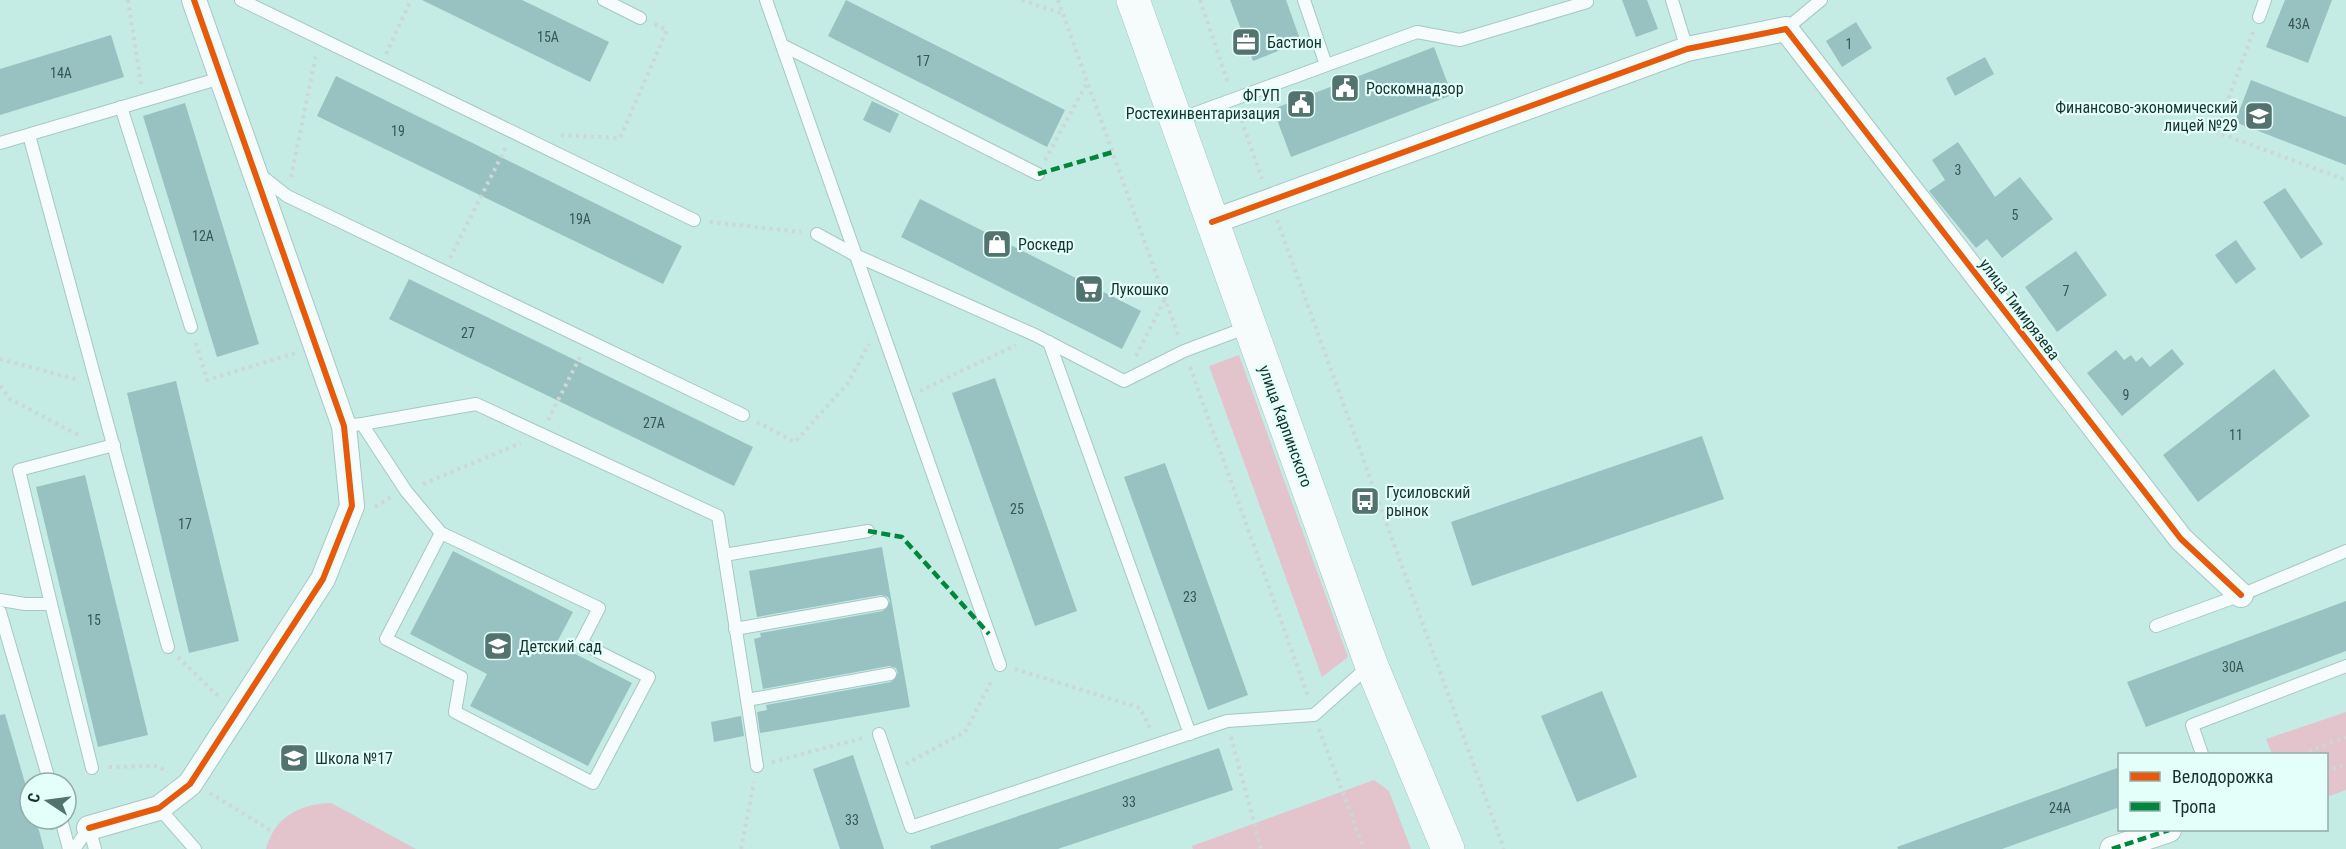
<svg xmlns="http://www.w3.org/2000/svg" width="2346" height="849" viewBox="0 0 2346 849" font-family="'Roboto Condensed',sans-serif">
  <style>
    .green { fill: #e3c4cd }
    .building { fill: #98c2c1 }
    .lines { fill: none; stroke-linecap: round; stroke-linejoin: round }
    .service-casing { stroke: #a8c7c2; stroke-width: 14 }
    .minor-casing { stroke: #a8c7c2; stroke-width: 26 }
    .primary-casing { stroke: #a8c7c2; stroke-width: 34 }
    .path { stroke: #ccd7d6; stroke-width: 4; stroke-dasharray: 3 4.5; stroke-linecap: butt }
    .service { stroke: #f6fcfb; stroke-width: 12 }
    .minor { stroke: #f6fcfb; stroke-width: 24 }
    .primary { stroke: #f6fcfb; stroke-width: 33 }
    .quiet { stroke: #00873e; stroke-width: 4.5; stroke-dasharray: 9 4.5; stroke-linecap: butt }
    .cycleway-casing { stroke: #e4fffa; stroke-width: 10 }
    .cycleway { stroke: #e8590c; stroke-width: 6 }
    .labels { text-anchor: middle; stroke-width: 4.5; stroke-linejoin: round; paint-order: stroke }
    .number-label { font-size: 14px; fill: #365754 }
    .poi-label { font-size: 16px; fill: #16332f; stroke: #e4fffa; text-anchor: start }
    .street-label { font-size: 16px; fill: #16332f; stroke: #e4fffa }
  </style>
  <rect width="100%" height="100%" fill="#c5ebe5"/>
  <g class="green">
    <path d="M1239,355L1348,657L1322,677L1209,366Z"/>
    <path d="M2346,712V790L2327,797L2326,754H2272L2266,739Z"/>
    <path d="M1374,780L1389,791L1411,849H1193L1192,846Z"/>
    <path d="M331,803L416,849H266C274,817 300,804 331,803Z"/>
  </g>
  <g class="building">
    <path d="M422,0H522L609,42L590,82Z"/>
    <path d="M846,0L1065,110L1047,147L828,36Z"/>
    <path d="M1230,0H1286L1301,42L1253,61Z"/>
    <path d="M1622,0H1647L1658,29L1636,37Z"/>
    <path d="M2285,0H2332L2308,63L2266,47Z"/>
    <path d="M1856,22L1872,48L1842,67L1826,41Z"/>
    <path d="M111,35L124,77L0,115V69Z"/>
    <path d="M1434,47L1452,95L1291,157L1273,109Z"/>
    <path d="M1985,57L1994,74L1955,96L1946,78Z"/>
    <path d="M336,76L682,246L663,284L317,116Z"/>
    <path d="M2251,80L2346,117V165L2235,122Z"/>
    <path d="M872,101L899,114L890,133L863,120Z"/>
    <path d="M185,103L259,344L217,357L143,116Z"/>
    <path d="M1958,142L1995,197L2020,177L2053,219L2002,258L1987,239L1976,248L1929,191L1945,180L1932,160Z"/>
    <path d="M2285,188L2323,244L2301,259L2263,202Z"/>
    <path d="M920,199L1141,311L1122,349L901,237Z"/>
    <path d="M2236,240L2256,269L2236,284L2215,255Z"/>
    <path d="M2076,251L2107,295L2057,332L2025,287Z"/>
    <path d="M409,279L753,447L734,486L389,319Z"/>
    <path d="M2172,349L2184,364L2122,416L2087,373L2116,350L2124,360L2131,355L2136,362L2142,357L2150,367Z"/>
    <path d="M2274,369L2310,416L2198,502L2163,455Z"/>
    <path d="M995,378L1077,611L1035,626L952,393Z"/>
    <path d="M176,381L239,641L189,653L127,393Z"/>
    <path d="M1702,436L1724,499L1472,586L1451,522Z"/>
    <path d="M1165,463L1248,695L1208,710L1124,477Z"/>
    <path d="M85,475L148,735L98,747L36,487Z"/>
    <path d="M882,547L910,707L760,733L757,712L767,710L766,705L891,682L898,673L896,668L889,666L763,689L754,639L761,637L760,633L883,611L890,602L888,597L881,595L757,617L749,571Z"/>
    <path d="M453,551L573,612L556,644L632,683L588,766L470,706L487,674L410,634Z"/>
    <path d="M2346,601V651L2146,727L2127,682Z"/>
    <path d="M1602,691L1637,777L1577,802L1541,716Z"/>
    <path d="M5,714L30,800V819H36L44,849H0V715Z"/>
    <path d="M741,716L744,736L714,742L711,722Z"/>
    <path d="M1219,748L1233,790L1058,849H931L930,846Z"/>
    <path d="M853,755L865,791L884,849H840L813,769Z"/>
    <path d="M2120,767V807L2002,849H1898L1897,847Z"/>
  </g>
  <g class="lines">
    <g class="service-casing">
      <g id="service">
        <path d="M241,0L694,220"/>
        <path d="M604,0L640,18"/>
        <path d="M766,0L1000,665"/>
        <path d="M1304,0L1326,65"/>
        <path d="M1672,0L1687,49"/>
        <path d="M2259,17L2265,0"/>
        <path d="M1786,29L1821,0"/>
        <path d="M782,45L1038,174"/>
        <path d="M121,107L191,327"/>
        <path d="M1177,120L1417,32L1460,40L1587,2"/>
        <path d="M29,135L168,647"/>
        <path d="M0,143L221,78"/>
        <path d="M259,174L287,196L743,415"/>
        <path d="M817,234L855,255L1035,335L1124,381L1184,351L1248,327"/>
        <path d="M1049,342L1190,734"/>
        <path d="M362,424L476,404L718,516L747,700L890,674"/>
        <path d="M344,426L362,424L406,491L441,533L386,639L461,677L455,712L593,783L649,677L581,643L599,608L441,533"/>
        <path d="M724,555L868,531"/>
        <path d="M0,600L25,604H51L92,768"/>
        <path d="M51,604L19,470L114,445"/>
        <path d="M0,612L50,783"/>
        <path d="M2156,626L2241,595L2346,551"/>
        <path d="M735,629L882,603"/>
        <path d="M747,700L757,766"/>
        <path d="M879,734L911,827L1227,721L1314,715L1369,666"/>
        <path d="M2202,754L2192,725L2346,666"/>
        <path d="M159,808L195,849"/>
        <path d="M61,819L69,849"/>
        <path d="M89,828L95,849"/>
        <path d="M74,849L89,828"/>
      </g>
    </g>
    <g class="minor-casing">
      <g id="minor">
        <path d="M1212,222L1687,49L1786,29L2181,539L2241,595"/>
        <path d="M89,828L159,808L190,784L323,579L352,506L344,426L194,0"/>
        <path d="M2112,849L2169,830"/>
      </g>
    </g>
    <g class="primary-casing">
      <path id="primary" d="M1133,0L1371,664L1448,849"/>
    </g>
    <g class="path">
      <path d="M128,0L141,84"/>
      <path d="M1022,0L1063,14"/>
      <path d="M1058,0L1178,335"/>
      <path d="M1200,0L1228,83"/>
      <path d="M2253,32L2216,132L2346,180"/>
      <path d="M386,54L411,0"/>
      <path d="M1239,113L1262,179"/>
      <path d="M561,135L620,138L667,30L654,24"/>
      <path d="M1045,160L1087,83"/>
      <path d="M291,177L316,55"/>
      <path d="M1277,220L1504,849"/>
      <path d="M710,222L801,232"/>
      <path d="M450,258L506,147"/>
      <path d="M196,343L207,380L295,353"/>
      <path d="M1136,356L1165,299"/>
      <path d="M0,359L79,380"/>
      <path d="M1190,367L1309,699"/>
      <path d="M0,386L10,399L80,436"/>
      <path d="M920,391L1016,345"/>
      <path d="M548,420L581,355"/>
      <path d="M757,422L795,442L848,383L869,344"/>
      <path d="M423,484L521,443"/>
      <path d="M375,507L391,497"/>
      <path d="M178,657L220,698"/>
      <path d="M1015,669L1140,708L1151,730"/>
      <path d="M1319,729L1364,849"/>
      <path d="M1231,737L1261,849"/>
      <path d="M2302,754L2346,737"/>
      <path d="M772,762L863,738"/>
      <path d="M906,764L965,732L993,678"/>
      <path d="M109,767L157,766L168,772"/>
      <path d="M2326,772L2346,764"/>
      <path d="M210,793L273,832"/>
      <path d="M741,849L754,782"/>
    </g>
    <use href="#service" class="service"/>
    <use href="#minor" class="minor"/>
    <use href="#primary" class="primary"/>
    <g class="quiet">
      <path d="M1038,174L1113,152"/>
      <path d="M868,531L902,537L989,634"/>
      <path d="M2112,849L2169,830"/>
    </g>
    <g class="cycleway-casing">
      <g id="cycleway">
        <path d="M1212,222L1687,49L1786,29L2181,539L2241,595"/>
        <path d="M89,828L159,808L190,784L323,579L352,506L344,426L194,0"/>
      </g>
    </g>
    <use href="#cycleway" class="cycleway"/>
  </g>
  <defs>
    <g id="office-square" transform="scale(1.5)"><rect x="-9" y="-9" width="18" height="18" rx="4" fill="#53736f" stroke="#e4fffa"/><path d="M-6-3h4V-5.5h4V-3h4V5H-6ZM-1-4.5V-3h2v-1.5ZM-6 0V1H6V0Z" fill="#fff"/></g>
    <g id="civic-square" transform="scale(1.5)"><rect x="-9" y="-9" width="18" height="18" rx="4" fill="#53736f" stroke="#e4fffa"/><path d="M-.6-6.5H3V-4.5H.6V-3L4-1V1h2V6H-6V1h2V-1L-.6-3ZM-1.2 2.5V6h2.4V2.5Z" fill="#fff"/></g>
    <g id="school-square" transform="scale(1.5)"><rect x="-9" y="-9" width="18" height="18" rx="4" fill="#53736f" stroke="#e4fffa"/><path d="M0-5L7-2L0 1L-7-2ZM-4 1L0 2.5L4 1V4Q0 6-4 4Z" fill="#fff"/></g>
    <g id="shop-square" transform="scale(1.5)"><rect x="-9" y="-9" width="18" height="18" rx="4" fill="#53736f" stroke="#e4fffa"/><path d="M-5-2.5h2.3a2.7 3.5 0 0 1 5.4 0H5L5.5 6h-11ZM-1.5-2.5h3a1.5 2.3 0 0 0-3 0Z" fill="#fff"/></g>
    <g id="supermarket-square" transform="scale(1.5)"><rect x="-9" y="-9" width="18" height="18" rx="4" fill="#53736f" stroke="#e4fffa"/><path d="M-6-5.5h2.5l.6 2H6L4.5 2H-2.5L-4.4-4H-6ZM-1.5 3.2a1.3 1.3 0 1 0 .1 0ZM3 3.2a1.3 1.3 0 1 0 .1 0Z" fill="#fff"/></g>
    <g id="bus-square" transform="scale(1.5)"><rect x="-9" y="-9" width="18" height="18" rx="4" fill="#53736f" stroke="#e4fffa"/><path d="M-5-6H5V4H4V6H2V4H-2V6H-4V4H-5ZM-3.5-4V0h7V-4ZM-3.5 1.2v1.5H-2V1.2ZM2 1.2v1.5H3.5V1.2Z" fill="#fff"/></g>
  </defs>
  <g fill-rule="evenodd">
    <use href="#office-square" x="1246" y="42"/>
    <use href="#civic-square" x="1345" y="88"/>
    <use href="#civic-square" x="1301" y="104"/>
    <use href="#school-square" x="2259" y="116"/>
    <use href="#shop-square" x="997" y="244"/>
    <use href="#supermarket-square" x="1089" y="289"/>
    <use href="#bus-square" x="1365" y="501"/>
    <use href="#school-square" x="498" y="646"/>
    <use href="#school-square" x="294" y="758"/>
  </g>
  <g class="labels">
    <g class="number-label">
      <text x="2299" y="29">43А</text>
      <text x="548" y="42">15А</text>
      <text x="1849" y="49">1</text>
      <text x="923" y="66">17</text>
      <text x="61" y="78">14А</text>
      <text x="398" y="136">19</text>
      <text x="1958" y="175">3</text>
      <text x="2015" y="220">5</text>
      <text x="580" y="224">19А</text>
      <text x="203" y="241">12А</text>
      <text x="2066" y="296">7</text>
      <text x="468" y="338">27</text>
      <text x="2126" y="400">9</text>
      <text x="654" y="428">27А</text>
      <text x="2236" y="440">11</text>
      <text x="1017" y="514">25</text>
      <text x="185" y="529">17</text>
      <text x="1190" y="602">23</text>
      <text x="94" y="625">15</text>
      <text x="2233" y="672">30А</text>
      <text x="1129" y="807">33</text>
      <text x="2060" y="813">24А</text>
      <text x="852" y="825">33</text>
    </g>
    <g class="poi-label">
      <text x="1267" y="48">Бастион</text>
      <text x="1366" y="94">Роскомнадзор</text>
      <text x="1280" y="101" text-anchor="end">ФГУП<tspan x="1280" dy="18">Ростехинвентаризация</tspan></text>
      <text x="2238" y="113" text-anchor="end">Финансово-экономический<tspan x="2238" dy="18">лицей №29</tspan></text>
      <text x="1018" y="250">Роскедр</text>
      <text x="1110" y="295">Лукошко</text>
      <text x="1386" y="498">Гусиловский<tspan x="1386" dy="18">рынок</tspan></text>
      <text x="519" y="652">Детский сад</text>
      <text x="315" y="764">Школа №17</text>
    </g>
    <g class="street-label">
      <text transform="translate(2020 309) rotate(53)" y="6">улица Тимирязева</text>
      <text transform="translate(1286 426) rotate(70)" y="6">улица Карпинского</text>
    </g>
  </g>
  <rect x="2118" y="753" width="210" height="78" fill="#e4fffa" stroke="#92ada9" stroke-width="1.5"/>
  <rect x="2130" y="772" width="30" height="9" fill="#e8590c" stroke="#92ada9" stroke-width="1.5"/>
  <text x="2172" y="783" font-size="18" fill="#16332f">Велодорожка</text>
  <rect x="2130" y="802" width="30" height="9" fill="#00873e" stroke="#92ada9" stroke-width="1.5"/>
  <text x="2172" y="813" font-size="18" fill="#16332f">Тропа</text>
  <g transform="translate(48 801) rotate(283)"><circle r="28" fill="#e4fffa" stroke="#92ada9" stroke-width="1.5"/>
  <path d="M0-4.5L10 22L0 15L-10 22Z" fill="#53736f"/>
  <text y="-9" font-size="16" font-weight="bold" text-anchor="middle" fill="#16332f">С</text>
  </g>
</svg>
